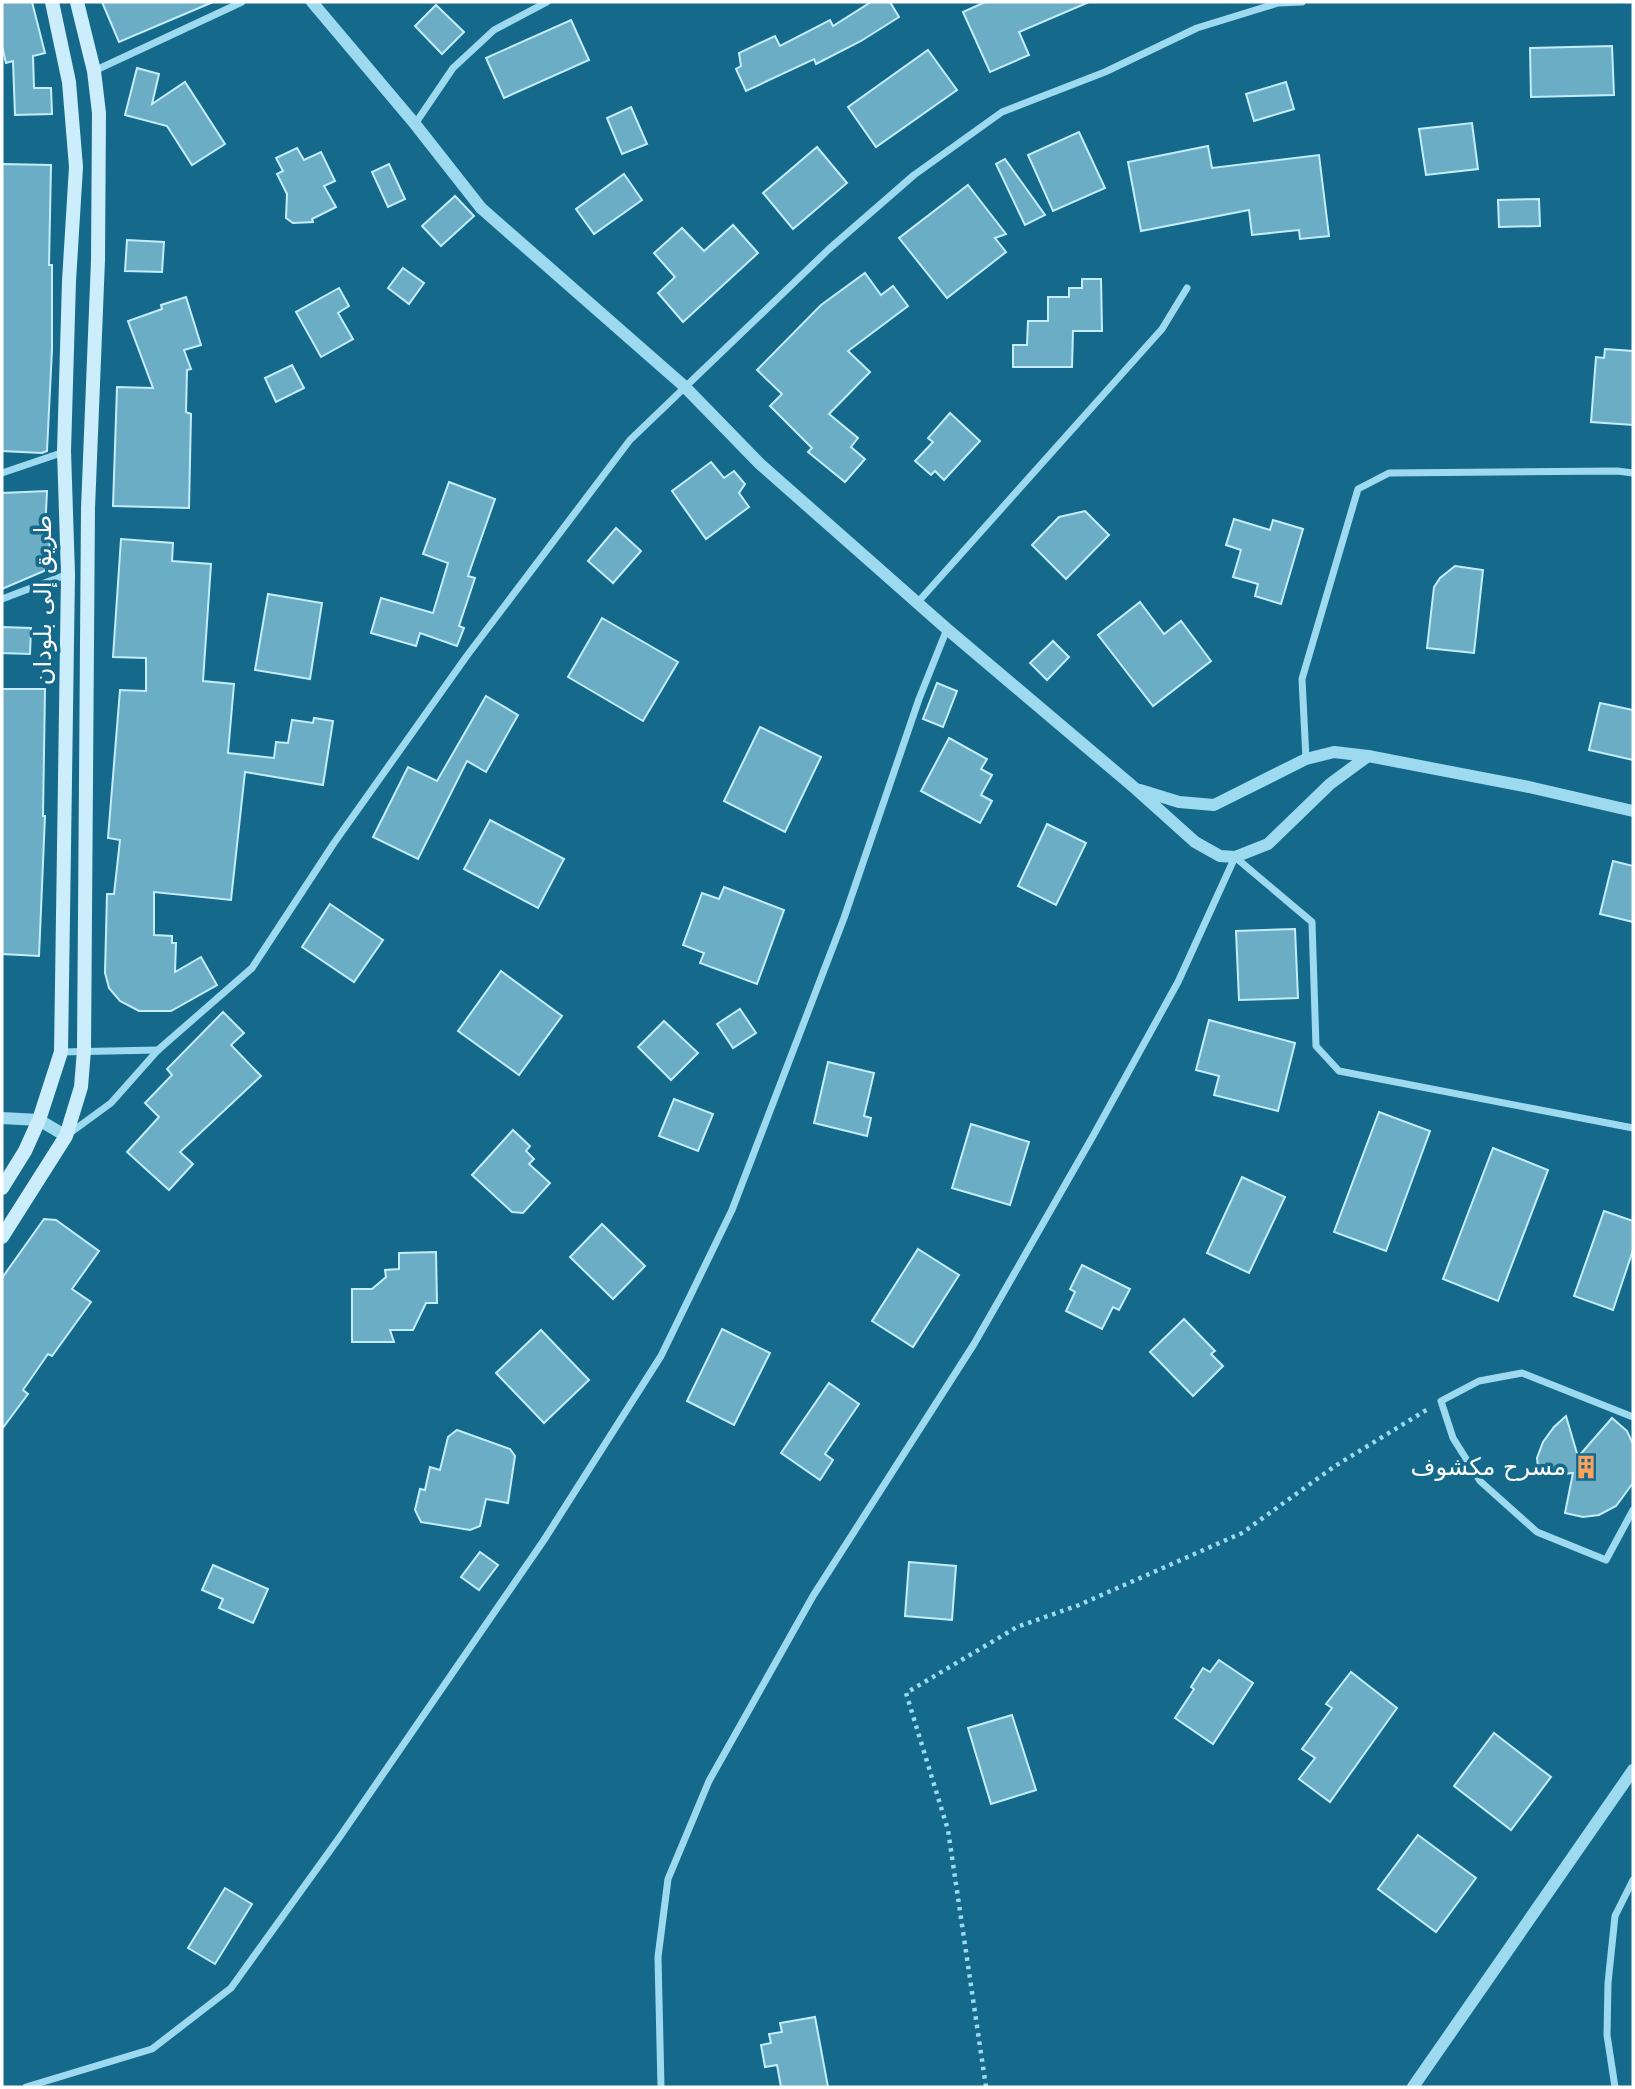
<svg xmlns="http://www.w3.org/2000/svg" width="1635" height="2089" viewBox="0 0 1635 2089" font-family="'DejaVu Sans','Noto Naskh Arabic',sans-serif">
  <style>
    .building { fill: #6aadc5; stroke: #c4edfb; stroke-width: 2 }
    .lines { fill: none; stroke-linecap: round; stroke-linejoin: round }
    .path { stroke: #9edaef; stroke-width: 4.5; stroke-dasharray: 3.5 5; stroke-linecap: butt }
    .minor { stroke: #9edaef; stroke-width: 7 }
    .tertiary { stroke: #9edaef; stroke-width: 12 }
    .secondary { stroke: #ccedfb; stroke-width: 14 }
    .labels { text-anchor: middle; stroke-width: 7; stroke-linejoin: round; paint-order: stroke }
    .street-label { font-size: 24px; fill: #fff; stroke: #156a8b }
    .poi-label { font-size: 24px; fill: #fff; stroke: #156a8b; text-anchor: end }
  </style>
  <rect width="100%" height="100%" fill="#156a8b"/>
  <g class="building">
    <path d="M2,2H32L45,53L33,56L34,88H51L52,114L15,115L13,61L6,63L2,46Z"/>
    <path d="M102,2H213L119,42Z"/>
    <path d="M871,2H890L899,17L861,41L816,64L814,59L746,91L736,69L741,66L739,53L775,36L780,46L830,20L833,26Z"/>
    <path d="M985,2H1089L1019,32L1029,55L990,72L963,12Z"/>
    <path d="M436,5L464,32L442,54L415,26Z"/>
    <path d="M571,20L589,60L504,98L486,58Z"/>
    <path d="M1612,46L1614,95L1531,97L1530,48Z"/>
    <path d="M928,50L957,90L876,147L848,107Z"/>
    <path d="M137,68L159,74L152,104L185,82L225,144L192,165L167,126L125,115Z"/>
    <path d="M1286,82L1294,109L1254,121L1246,94Z"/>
    <path d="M631,107L647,144L622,154L607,118Z"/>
    <path d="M1472,123L1478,169L1426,175L1419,129Z"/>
    <path d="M1079,132L1105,188L1053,211L1028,155Z"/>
    <path d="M1208,146L1212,168L1319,155L1329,236L1300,239L1299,230L1252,235L1249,210L1141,231L1128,162Z"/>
    <path d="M817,147L847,183L793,229L763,193Z"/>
    <path d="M297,148L304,160L321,152L335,181L324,186L336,207L312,219L313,222L293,223L286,218L287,194L277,174L283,171L276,158Z"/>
    <path d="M1005,159L1045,215L1025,225L996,164Z"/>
    <path d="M2,164L51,165L49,265H52V349L47,451L42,453L2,451Z"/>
    <path d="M389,164L405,199L388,207L372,172Z"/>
    <path d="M624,174L642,200L594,234L576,209Z"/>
    <path d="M968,185L1006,234L995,238L1006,252L947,298L899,238Z"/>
    <path d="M455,196L474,216L441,246L422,226Z"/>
    <path d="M1539,199L1540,226L1499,227L1498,200Z"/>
    <path d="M733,225L758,253L683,322L658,293L675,277L654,253L682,228L704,251Z"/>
    <path d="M127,240L164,242L162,272L125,271Z"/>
    <path d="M403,268L424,283L409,304L388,288Z"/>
    <path d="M865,273L881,295L893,286L908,306L848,351L870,372L829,414L858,438L851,447L865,459L845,482L808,452L812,448L770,406L782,394L757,370L821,305Z"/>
    <path d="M1082,279H1101L1102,331H1073L1072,367H1013V345H1027L1028,321H1048V297H1069V288H1082Z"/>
    <path d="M339,288L349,306L338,313L353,339L321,357L296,312Z"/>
    <path d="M186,297L201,345L184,350L191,369L187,370L186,412L191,414L189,508L113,506L117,387L153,388L128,321L162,309L161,305Z"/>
    <path d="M1605,349L1633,351V425L1591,422L1596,357L1604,358Z"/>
    <path d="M292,365L304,388L276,402L265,378Z"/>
    <path d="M950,413L980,441L944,480L935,471L931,475L915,461L933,442L928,438Z"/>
    <path d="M711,462L724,478L734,471L745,484L739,493L749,507L706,539L672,491Z"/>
    <path d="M449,482L495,499L468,576L475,578L459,626L464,628L457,646L420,633L416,646L371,633L381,598L433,613L448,563L423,554Z"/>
    <path d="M47,491L45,533H49L51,568L2,589V493Z"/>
    <path d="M1085,511L1109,535L1066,579L1032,545L1059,517Z"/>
    <path d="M1234,519L1270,530L1273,520L1303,529L1281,604L1255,596L1258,584L1233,577L1241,550L1226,545Z"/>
    <path d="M616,528L641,551L613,583L588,561Z"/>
    <path d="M121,539L173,543L172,561L211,564L203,681L234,684L228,753L274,758L276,742L288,743L292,720L313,723L314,718L333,721L323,785L245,772L231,900L154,892V935L172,936V943H176L175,972L201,957L217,985L171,1011H139L120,1001L109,988L105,973L107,894H114L120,840L108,838L120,690L146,691V658L113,657Z"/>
    <path d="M1455,566L1483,570L1474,653L1427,648L1434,587L1440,578Z"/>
    <path d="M268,594L322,603L310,679L255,670Z"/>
    <path d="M1140,602L1164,634L1181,621L1211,661L1153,706L1098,635Z"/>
    <path d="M602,618L678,662L643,721L568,677Z"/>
    <path d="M2,627L31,628L30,654L2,653Z"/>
    <path d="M1053,641L1069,657L1047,680L1030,663Z"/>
    <path d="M937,683L957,691L943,727L923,719Z"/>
    <path d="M2,689H45L43,816H45L39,956L2,954Z"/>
    <path d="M486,696L518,715L486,772L467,761L418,859L373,837L408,767L437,781Z"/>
    <path d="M1600,703L1633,710V760L1589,750Z"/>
    <path d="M760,727L821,757L785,832L724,801Z"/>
    <path d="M949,738L987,759L981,769L992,775L981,795L992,801L980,823L921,791Z"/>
    <path d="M490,820L564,859L538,908L464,869Z"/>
    <path d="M1047,824L1086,843L1056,905L1018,886Z"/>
    <path d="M1613,861L1633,866V922L1600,914Z"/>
    <path d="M724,887L784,910L757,984L700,963L704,953L683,945L702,893L719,899Z"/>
    <path d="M330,904L383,940L354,982L302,947Z"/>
    <path d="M1295,929L1298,998L1239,1000L1236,931Z"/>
    <path d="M501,971L562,1016L519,1075L458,1031Z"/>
    <path d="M740,1009L756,1033L733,1048L717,1024Z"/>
    <path d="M223,1012L244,1033L231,1045L261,1076L180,1152L193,1164L169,1190L127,1152L159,1117L145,1103L172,1075L167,1069Z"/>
    <path d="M1209,1020L1295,1043L1278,1111L1214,1095L1219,1076L1196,1070Z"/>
    <path d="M664,1021L698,1053L671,1080L638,1047Z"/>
    <path d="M828,1062L874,1073L864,1116L871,1118L867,1136L814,1123Z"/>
    <path d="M674,1099L713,1114L698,1151L659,1136Z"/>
    <path d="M1379,1112L1430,1131L1386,1251L1334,1232Z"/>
    <path d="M971,1124L1029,1142L1010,1205L952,1188Z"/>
    <path d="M513,1130L530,1146L526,1151L534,1159L529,1164L550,1183L523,1213L512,1212L472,1175Z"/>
    <path d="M1493,1148L1548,1170L1498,1301L1443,1279Z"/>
    <path d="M1242,1177L1285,1197L1249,1273L1207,1253Z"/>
    <path d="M1604,1211L1633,1221V1250L1613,1310L1574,1296Z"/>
    <path d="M44,1219L56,1220L99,1251L72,1289L91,1302L52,1356L48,1354L23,1390L28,1394L2,1429V1278Z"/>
    <path d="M602,1224L645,1266L613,1299L570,1257Z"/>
    <path d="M918,1249L959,1275L913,1347L872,1321Z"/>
    <path d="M436,1252L437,1303H426L413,1330H390L394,1342H352V1289H372L386,1277L385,1270L399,1269V1253Z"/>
    <path d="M1082,1265L1130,1289L1119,1310L1113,1307L1102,1329L1066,1311L1075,1292L1070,1289Z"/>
    <path d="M1184,1319L1215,1351L1211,1354L1223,1366L1193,1396L1150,1352Z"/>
    <path d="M722,1329L770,1353L734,1425L687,1401Z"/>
    <path d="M541,1330L589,1380L544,1423L496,1373Z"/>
    <path d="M829,1383L859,1404L825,1454L833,1460L820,1480L781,1453Z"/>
    <path d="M1566,1416L1578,1457L1612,1418L1627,1431L1633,1444V1483L1616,1506L1599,1515L1583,1517L1565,1513L1573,1473L1539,1477L1537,1458L1543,1442L1554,1427Z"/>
    <path d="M457,1430L510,1449L515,1456L508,1503L486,1499L480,1526L470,1530L421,1522L415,1510L420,1489L425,1490L430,1467L440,1470L448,1437Z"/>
    <path d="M480,1552L498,1565L479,1590L461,1577Z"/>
    <path d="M909,1562L956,1566L952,1620L905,1616Z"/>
    <path d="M213,1565L268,1589L253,1623L219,1608L223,1599L202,1590Z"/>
    <path d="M1219,1660L1253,1683L1213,1744L1175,1718L1194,1689L1191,1687L1203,1668L1210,1672Z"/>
    <path d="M1351,1672L1397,1708L1330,1802L1299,1779L1315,1758L1302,1749L1332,1708L1326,1704Z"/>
    <path d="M1012,1715L1036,1790L991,1804L968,1728Z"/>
    <path d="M1494,1733L1551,1777L1511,1830L1454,1786Z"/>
    <path d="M1418,1835L1476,1878L1436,1932L1378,1889Z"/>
    <path d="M225,1888L252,1904L215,1964L188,1948Z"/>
    <path d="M815,2017L828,2087H781L777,2065L765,2067L761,2045L771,2043L769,2034L782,2032L780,2023Z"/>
  </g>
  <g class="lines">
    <path class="path" d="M986,2087L948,1830L906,1693L1017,1627L1079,1605L1242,1533L1335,1466L1428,1409"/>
    <g class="minor">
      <path d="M94,71L242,2"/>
      <path d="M415,124L453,68L494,30L547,2"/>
      <path d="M2,473L64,452"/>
      <path d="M2,599L68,574"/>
      <path d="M918,602L1162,329L1187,288"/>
      <path d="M1306,759L1302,679L1358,489L1389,473L1617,471L1633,473"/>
      <path d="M61,1052L158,1050"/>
      <path d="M70,1133L111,1103L158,1050L252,968L334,843L466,657L630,440L829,249L914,175L1002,112L1105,72L1197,28L1278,3L1302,2"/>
      <path d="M1633,1417L1522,1373L1479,1381L1441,1401L1453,1438L1480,1481L1537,1532L1606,1560L1633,1510"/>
      <path d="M26,2087L152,2049L231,1988L339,1838L544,1540L661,1356L732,1210L844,918L919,699L947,629"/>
      <path d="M661,2087L658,1957L668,1879L709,1781L813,1596L974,1344L1093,1136L1178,982L1235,857L1312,922L1316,1046L1339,1071L1633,1128"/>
      <path d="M1615,2087L1607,2035L1608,1983L1615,1916L1633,1880"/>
    </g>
    <g class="tertiary">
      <path d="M312,2L415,124L481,208L684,386L760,464L947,629L1136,789L1195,842L1220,856L1235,857L1268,844L1330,784L1368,756"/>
      <path d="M1140,790L1179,802L1214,805L1306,759L1334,752L1368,756L1529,787L1633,811"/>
      <path d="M2,1118L39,1120L66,1136"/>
      <path d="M1413,2087L1633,1770"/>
    </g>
    <g class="secondary">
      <path d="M2,1188L25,1151L39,1120L61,1052L68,574L64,451L69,281L76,167L69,82L52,2"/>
      <path d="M2,1237L66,1136L81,1087L84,1050L88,508L98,260L99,113L94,71L77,2"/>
    </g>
  </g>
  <defs>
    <g id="building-bare" transform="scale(1.89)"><path d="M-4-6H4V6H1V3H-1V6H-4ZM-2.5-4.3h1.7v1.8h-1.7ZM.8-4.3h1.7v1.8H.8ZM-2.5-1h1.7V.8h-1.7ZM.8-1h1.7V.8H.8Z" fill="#ffa25c" stroke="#156a8b" stroke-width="2.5" paint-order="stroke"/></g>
  </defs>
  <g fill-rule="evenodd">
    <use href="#building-bare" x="1586" y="1467"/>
  </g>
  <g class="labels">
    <g class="street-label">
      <text transform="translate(43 600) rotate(-90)" y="8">طريق إلى بلودان</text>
    </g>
    <g class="poi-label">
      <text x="1566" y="1475">مسرح مكشوف</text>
    </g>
  </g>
  <rect width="1635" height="2089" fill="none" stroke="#ffffff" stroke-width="7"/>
</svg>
